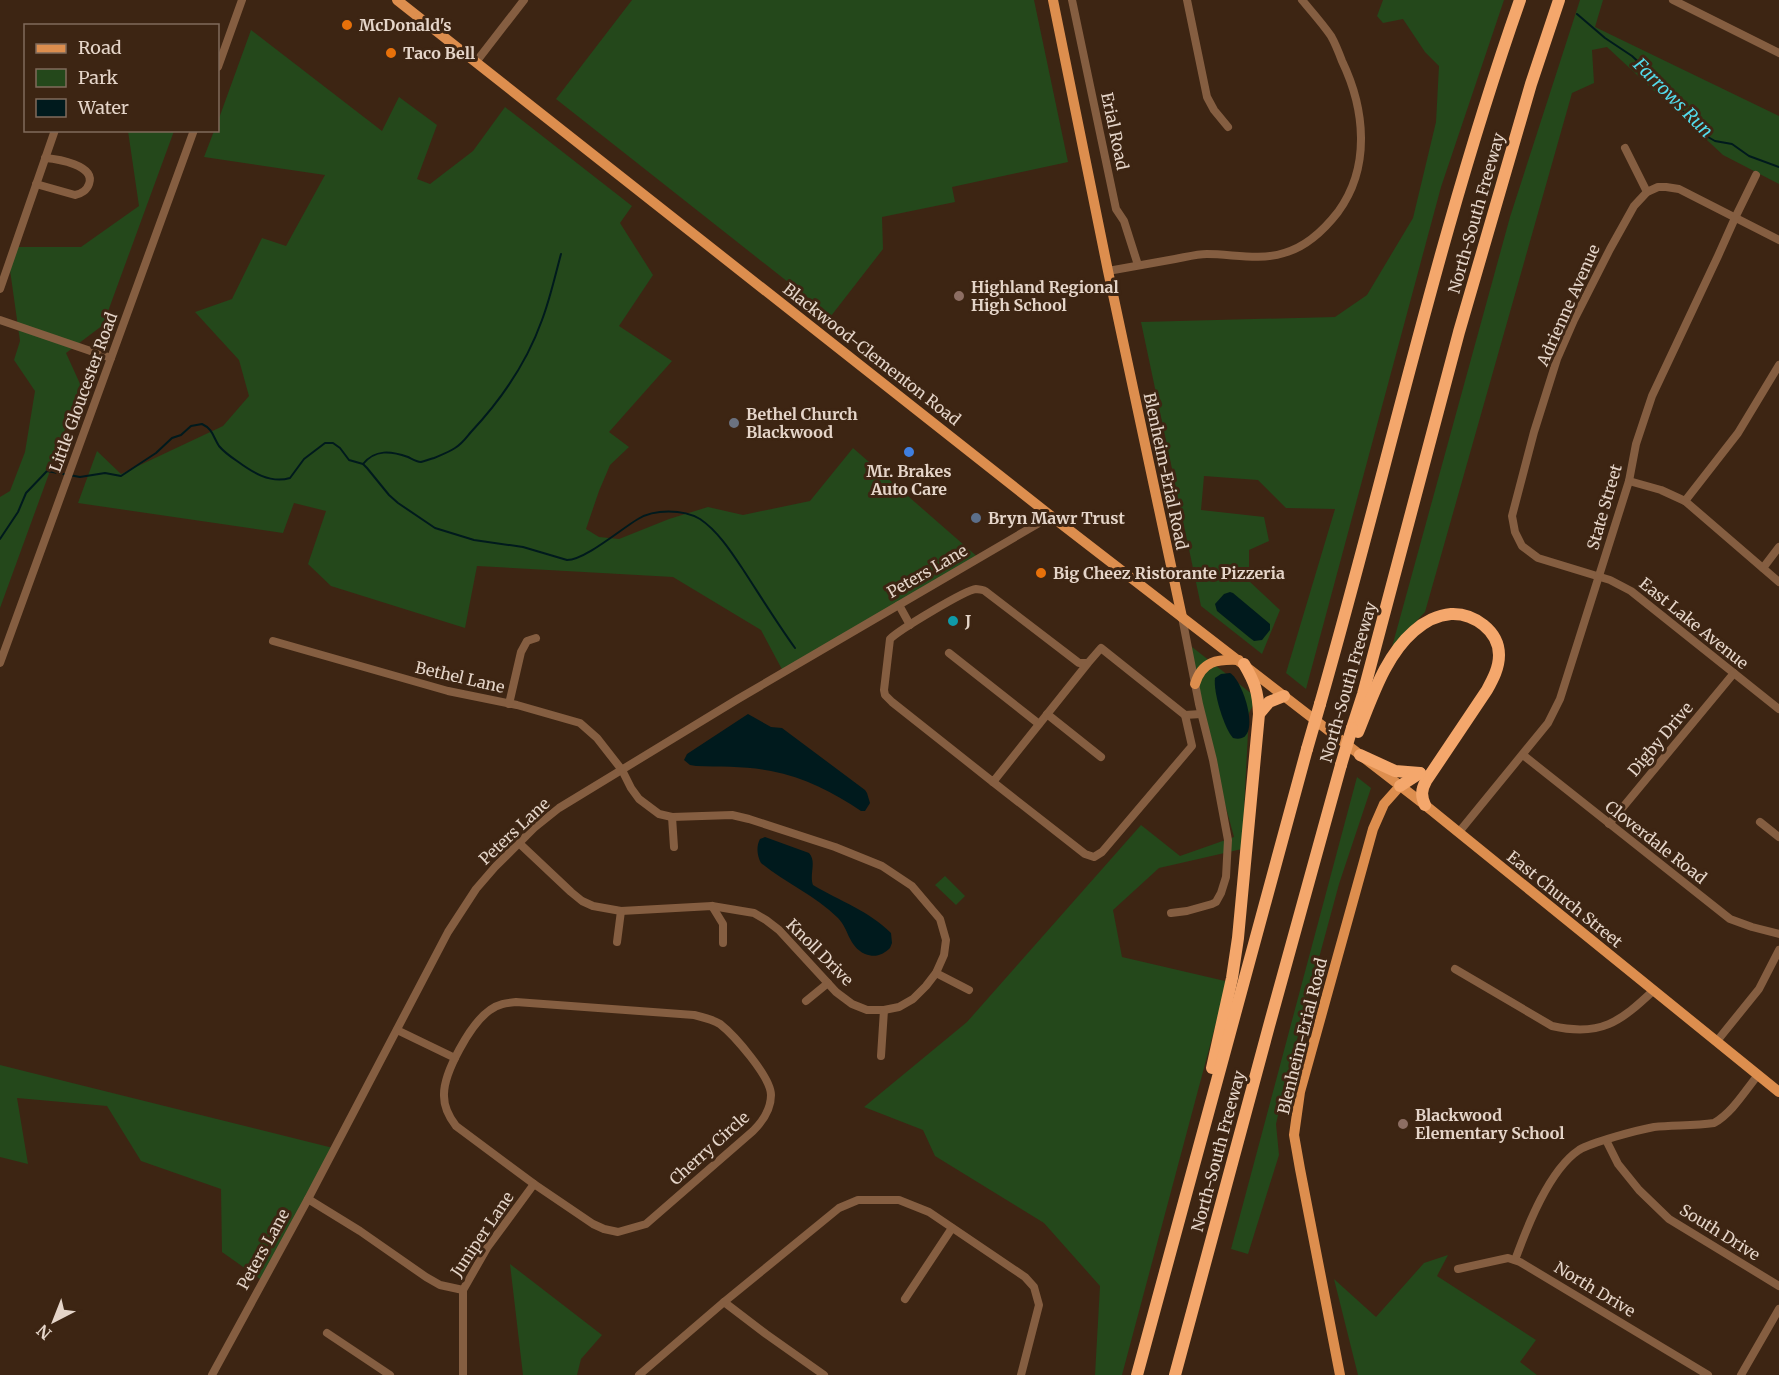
<svg xmlns="http://www.w3.org/2000/svg" width="1779" height="1375" viewBox="0 0 1779 1375" font-family="Merriweather,serif">
  <style>
    .green { fill: #24481b }
    .water { fill: #001a1d }
    .lines { fill: none; stroke-linecap: round; stroke-linejoin: round }
    .stream { stroke: #001a1d; stroke-width: 2 }
    .minor { stroke: #855e41; stroke-width: 8 }
    .major { stroke: #dd8e4e; stroke-width: 10 }
    .highway { stroke: #f4a76c; stroke-width: 12 }
    .highway-bridge { stroke: #f4a76c; stroke-width: 12 }
    .food-dot { fill: #e8710a; stroke: #3d2513; stroke-width: 2 }
    .education-dot { fill: #8d6e63; stroke: #3d2513; stroke-width: 2 }
    .worship-dot { fill: #6b7280; stroke: #3d2513; stroke-width: 2 }
    .shop-dot { fill: #3f7fe0; stroke: #3d2513; stroke-width: 2 }
    .service-dot { fill: #5c6f8a; stroke: #3d2513; stroke-width: 2 }
    .culture-dot { fill: #0f9aa8; stroke: #3d2513; stroke-width: 2 }
    .labels { text-anchor: middle; stroke-width: 6; stroke-linejoin: round; paint-order: stroke }
    .poi-label { font-size: 16px; font-weight: bold; fill: #e5d5c9; stroke: #3d2513; text-anchor: start }
    .street-label { font-size: 16px; fill: #e5d5c9; stroke: #3d2513 }
    .water-label { font-size: 18px; font-style: italic; fill: #53daea; stroke: #3d2513 }
  </style>
  <rect width="100%" height="100%" fill="#3d2513"/>
  <g class="green">
    <path d="M632,0H1034L1068,162L952,187L955,202L882,217L883,249L831,316L556,99Z"/>
    <path d="M1383,0H1504L1441,187L1306,689L1286,673L1335,509L1286,508L1258,480L1204,476L1201,510L1264,517L1269,541L1249,550V581L1280,610L1262,654L1201,606L1141,322L1335,317L1367,295L1413,218L1436,122L1439,66L1425,52L1403,19L1383,23L1377,16Z"/>
    <path d="M1580,0H1603L1595,27L1779,116V184L1723,155L1607,47L1592,50L1594,83L1572,93L1425,612L1392,647L1510,217Z"/>
    <path d="M251,30L382,131L399,97L437,125L417,179L430,184L473,151L505,107L632,206L620,223L653,275L619,326L672,361L609,432L629,447L610,465L599,491L586,529L599,537L619,539L669,519L708,507L743,515L810,501L853,448L980,559L785,675L761,630L673,577L477,566L465,628L331,586L308,564L326,511L294,503L283,533L78,503L97,451L121,474L223,426L249,396L239,360L195,312L232,299L262,238L286,246L325,175L204,157L214,131L218,130V121Z"/>
    <path d="M128,131H174L103,325L66,353L81,386L0,608V497L10,491L25,452L35,391L14,360L20,341L9,263L14,247H81L139,206Z"/>
    <path d="M1187,643L1257,698L1249,713L1242,849L1159,868L1113,910L1122,957L1225,981L1228,978L1122,1375H1095L1100,1286L1044,1223L935,1156L923,1130L864,1107L967,1022L1141,825L1180,856L1234,837L1213,760Z"/>
    <path d="M1357,777L1371,788L1339,884L1286,1080L1276,1124L1279,1155L1248,1254L1231,1249Z"/>
    <path d="M945,876L965,896L956,905L935,885Z"/>
    <path d="M0,1065L20,1070L337,1149L263,1281L222,1252L221,1189L141,1161L107,1106L17,1098L28,1164L0,1157Z"/>
    <path d="M1448,1255L1437,1276L1536,1340L1520,1362L1537,1375H1358L1334,1279L1376,1317L1424,1263Z"/>
    <path d="M510,1264L602,1335L581,1359L577,1375H523Z"/>
  </g>
  <g class="water">
    <path d="M1230,592L1233,593L1270,624V630L1262,640L1254,641L1250,638L1217,611L1215,604L1224,594Z"/>
    <path d="M1230,673C1244,681 1264,746 1233,738C1224,728 1213,692 1215,678L1221,674Z"/>
    <path d="M748,714L771,727L782,728L865,790L867,793L870,803L865,811H861C834,793 804,777 771,771C747,766 721,767 696,766L690,765L684,760L687,754Z"/>
    <path d="M765,837L809,853C817,862 809,874 813,885C840,901 869,911 891,933L892,943L890,948C883,955 875,958 865,954C848,946 849,929 838,918C815,895 785,883 761,863C757,856 756,846 760,839Z"/>
  </g>
  <g class="lines">
    <g class="stream">
      <path d="M1577,14L1605,38L1632,56L1644,67L1691,121L1708,137L1715,141L1732,144L1749,156L1779,167"/>
      <path d="M363,464C375,449 391,451 408,457C412,459 416,462 421,462C425,461 430,459 434,458C441,455 449,452 455,448C462,444 466,438 471,432C502,399 527,362 542,320C550,299 555,276 561,254"/>
      <path d="M0,539L18,512L26,493L47,471L80,477L105,473L121,476L156,453L172,438L181,435L191,426L202,424C213,429 213,437 219,446C224,452 231,457 237,461C252,472 270,484 290,478L304,459L325,443H333L340,448L349,460L363,464L367,468L389,495L398,503L435,528L474,540L523,547L567,560C585,560 621,529 638,519C654,509 683,509 700,519C718,531 732,553 744,571C761,597 777,623 795,648"/>
    </g>
    <g class="minor">
      <path d="M1072,0L1116,209L1124,221L1138,265"/>
      <path d="M1187,0L1207,97L1214,110L1228,127"/>
      <path d="M1673,0L1779,53"/>
      <path d="M476,62L524,0"/>
      <path d="M218,67L242,0"/>
      <path d="M1625,148L1647,192"/>
      <path d="M36,184L75,195C81,194 87,190 89,184C96,165 57,159 45,158"/>
      <path d="M1779,240L1679,189L1666,187H1658L1647,192L1634,206L1610,249L1574,320L1557,359L1534,432L1512,516L1515,532L1522,546L1538,558L1610,580L1631,591L1779,709"/>
      <path d="M1108,271C1130,267 1153,263 1175,259C1186,257 1197,254 1207,254C1233,254 1259,261 1284,253C1306,247 1324,230 1338,212C1371,167 1365,109 1342,61C1339,53 1335,43 1331,36C1322,23 1312,12 1302,0"/>
      <path d="M0,289L55,130"/>
      <path d="M0,320L111,358"/>
      <path d="M1629,481L1661,490L1685,501L1779,582"/>
      <path d="M1685,501L1738,433L1779,365"/>
      <path d="M1763,568L1779,547"/>
      <path d="M899,605L910,625"/>
      <path d="M273,641L448,691L517,705L580,723L597,738L622,770L631,788L639,799L659,814L672,817L732,815L749,819L835,847L882,866L912,886L940,919L946,940L944,955L936,973L926,986L913,999L899,1007L884,1010H867L852,1004L836,992L779,930L766,920L754,913L712,906L621,911L593,906L582,901L571,892L519,843"/>
      <path d="M949,653L1039,724"/>
      <path d="M0,663L194,130"/>
      <path d="M1088,663L993,782L892,702L885,695L884,690L890,639C899,630 965,590 976,589C977,589 984,590 985,591L1079,663H1088L1101,648L1185,715L1201,714"/>
      <path d="M509,704L521,652L527,641L536,638"/>
      <path d="M1047,714L1101,757"/>
      <path d="M1523,755L1730,919L1752,927L1779,934"/>
      <path d="M993,782L1085,854L1094,857L1102,852L1192,746L1185,715"/>
      <path d="M672,817L674,847"/>
      <path d="M1760,822L1779,837"/>
      <path d="M1609,824L1734,673"/>
      <path d="M1459,832L1548,723L1560,699L1629,481L1636,444L1652,396L1718,256L1735,218L1756,175"/>
      <path d="M712,906L723,924V943"/>
      <path d="M1171,913L1187,911L1212,904L1216,902L1221,893L1226,877L1228,840L1213,760L1199,704L1182,617"/>
      <path d="M617,942L621,911"/>
      <path d="M1455,969L1552,1026C1601,1037 1620,1022 1654,990"/>
      <path d="M936,973L969,990"/>
      <path d="M806,1001L828,983"/>
      <path d="M516,1002L694,1015C702,1017 712,1019 720,1024C734,1035 771,1077 771,1095C771,1109 762,1122 753,1131L646,1224L618,1232L604,1229L593,1224L534,1184L456,1126C449,1117 444,1108 444,1096C443,1073 471,1023 490,1010C498,1004 506,1003 516,1002Z"/>
      <path d="M397,1030L455,1058"/>
      <path d="M1717,1041L1759,989L1779,950"/>
      <path d="M881,1056L884,1010"/>
      <path d="M1606,1140L1618,1164L1639,1190L1669,1219L1779,1286"/>
      <path d="M308,1199L360,1231L426,1277L440,1285L463,1290"/>
      <path d="M1515,1260C1527,1227 1549,1170 1579,1150C1592,1142 1638,1130 1654,1127C1674,1125 1694,1126 1714,1123C1732,1113 1745,1091 1758,1075"/>
      <path d="M1458,1269L1508,1258L1520,1262L1708,1375"/>
      <path d="M905,1299L952,1228"/>
      <path d="M724,1302L766,1334L824,1375"/>
      <path d="M327,1333L390,1375"/>
      <path d="M212,1375L308,1199L448,932L476,889L495,867L534,828L559,808L738,699L1051,516"/>
      <path d="M463,1375V1290L487,1248L534,1184"/>
      <path d="M639,1375L724,1302L839,1208L858,1200H899L929,1212L1025,1277L1034,1287L1039,1305L1021,1375"/>
      <path d="M1741,1375L1779,1309"/>
    </g>
    <g class="major">
      <path d="M397,0L1051,516L1425,805L1779,1092"/>
      <path d="M1053,0L1108,271L1182,617"/>
      <path d="M1195,684C1202,661 1217,659 1239,660"/>
      <path d="M1340,1375L1300,1169L1294,1135L1300,1092L1373,829L1384,804L1400,786"/>
    </g>
    <g class="highway">
      <path d="M1244,664C1255,683 1258,691 1259,714"/>
      <path d="M1320,704C1387,470 1439,230 1520,0"/>
      <path d="M1352,728L1363,694L1459,332L1531,84L1559,0"/>
      <path d="M1358,732C1372,698 1385,656 1414,631C1424,622 1438,615 1451,614C1474,613 1499,631 1499,655C1499,668 1493,679 1487,690L1426,781C1421,790 1421,796 1425,805"/>
      <path d="M1360,755L1395,771L1420,773"/>
      <path d="M1400,786L1420,773"/>
      <path d="M1212,1068L1232,978L1238,938L1259,714L1269,702L1284,696"/>
      <path d="M1137,1375L1307,749"/>
      <path d="M1175,1375L1269,1026L1341,765"/>
    </g>
    <g class="highway-bridge">
      <path d="M1307,749L1320,704"/>
      <path d="M1341,765L1352,728"/>
    </g>
  </g>
  <g class="food-dot">
    <circle cx="347" cy="25" r="6"/>
    <circle cx="391" cy="53" r="6"/>
    <circle cx="1041" cy="573" r="6"/>
  </g>
  <g class="education-dot">
    <circle cx="959" cy="296" r="6"/>
    <circle cx="1403" cy="1124" r="6"/>
  </g>
  <circle class="worship-dot" cx="734" cy="423" r="6"/>
  <circle class="shop-dot" cx="909" cy="452" r="6"/>
  <circle class="service-dot" cx="976" cy="518" r="6"/>
  <circle class="culture-dot" cx="953" cy="621" r="6"/>
  <g class="labels">
    <g class="poi-label">
      <text x="359" y="31">McDonald's</text>
      <text x="403" y="59">Taco Bell</text>
      <text x="971" y="293">Highland Regional<tspan x="971" dy="18">High School</tspan></text>
      <text x="746" y="420">Bethel Church<tspan x="746" dy="18">Blackwood</tspan></text>
      <text x="909" y="477" text-anchor="middle">Mr. Brakes<tspan x="909" dy="18">Auto Care</tspan></text>
      <text x="988" y="524">Bryn Mawr Trust</text>
      <text x="1053" y="579">Big Cheez Ristorante Pizzeria</text>
      <text x="965" y="627">J</text>
      <text x="1415" y="1121">Blackwood<tspan x="1415" dy="18">Elementary School</tspan></text>
    </g>
    <g class="street-label">
      <text transform="translate(1115 131) rotate(78)" y="6">Erial Road</text>
      <text transform="translate(1476 213) rotate(-74)" y="6">North-South Freeway</text>
      <text transform="translate(1568 305) rotate(-66)" y="6">Adrienne Avenue</text>
      <text transform="translate(872 354) rotate(38)" y="6">Blackwood-Clementon Road</text>
      <text transform="translate(83 392) rotate(-70)" y="6">Little Gloucester Road</text>
      <text transform="translate(1166 471) rotate(78)" y="6">Blenheim-Erial Road</text>
      <text transform="translate(1604 507) rotate(-74)" y="6">State Street</text>
      <text transform="translate(927 571) rotate(-30)" y="6">Peters Lane</text>
      <text transform="translate(1694 623) rotate(39)" y="6">East Lake Avenue</text>
      <text transform="translate(460 677) rotate(13)" y="6">Bethel Lane</text>
      <text transform="translate(1348 682) rotate(-74)" y="6">North-South Freeway</text>
      <text transform="translate(1660 739) rotate(-50)" y="6">Digby Drive</text>
      <text transform="translate(514 831) rotate(-43)" y="6">Peters Lane</text>
      <text transform="translate(1656 842) rotate(38)" y="6">Cloverdale Road</text>
      <text transform="translate(1565 899) rotate(39)" y="6">East Church Street</text>
      <text transform="translate(820 952) rotate(45)" y="6">Knoll Drive</text>
      <text transform="translate(1302 1036) rotate(-76)" y="6">Blenheim-Erial Road</text>
      <text transform="translate(709 1148) rotate(-42)" y="6">Cherry Circle</text>
      <text transform="translate(1218 1151) rotate(-75)" y="6">North-South Freeway</text>
      <text transform="translate(1720 1232) rotate(32)" y="6">South Drive</text>
      <text transform="translate(482 1234) rotate(-56)" y="6">Juniper Lane</text>
      <text transform="translate(263 1249) rotate(-61)" y="6">Peters Lane</text>
      <text transform="translate(1595 1289) rotate(31)" y="6">North Drive</text>
    </g>
    <g class="water-label">
      <text transform="translate(1673 98) rotate(45)" y="6">Farrows Run</text>
    </g>
  </g>
  <rect x="24" y="24" width="195" height="108" fill="#3d2513" stroke="#806b5c" stroke-width="1.5"/>
  <rect x="36" y="44" width="30" height="9" fill="#dd8e4e" stroke="#806b5c" stroke-width="1.5"/>
  <text x="78" y="54" font-size="18" fill="#e5d5c9">Road</text>
  <rect x="36" y="69" width="30" height="18" fill="#24481b" stroke="#806b5c" stroke-width="1.5"/>
  <text x="78" y="84" font-size="18" fill="#e5d5c9">Park</text>
  <rect x="36" y="99" width="30" height="18" fill="#001a1d" stroke="#806b5c" stroke-width="1.5"/>
  <text x="78" y="114" font-size="18" fill="#e5d5c9">Water</text>
  <g transform="translate(54 1321) rotate(222)" stroke="#3d2513" stroke-width="4.5" paint-order="stroke">
  <path d="M0-4.5L10 22L0 15L-10 22Z" fill="#e5d5c9"/>
  <text y="-9" font-size="16" font-weight="bold" text-anchor="middle" fill="#e5d5c9">N</text>
  </g>
</svg>
